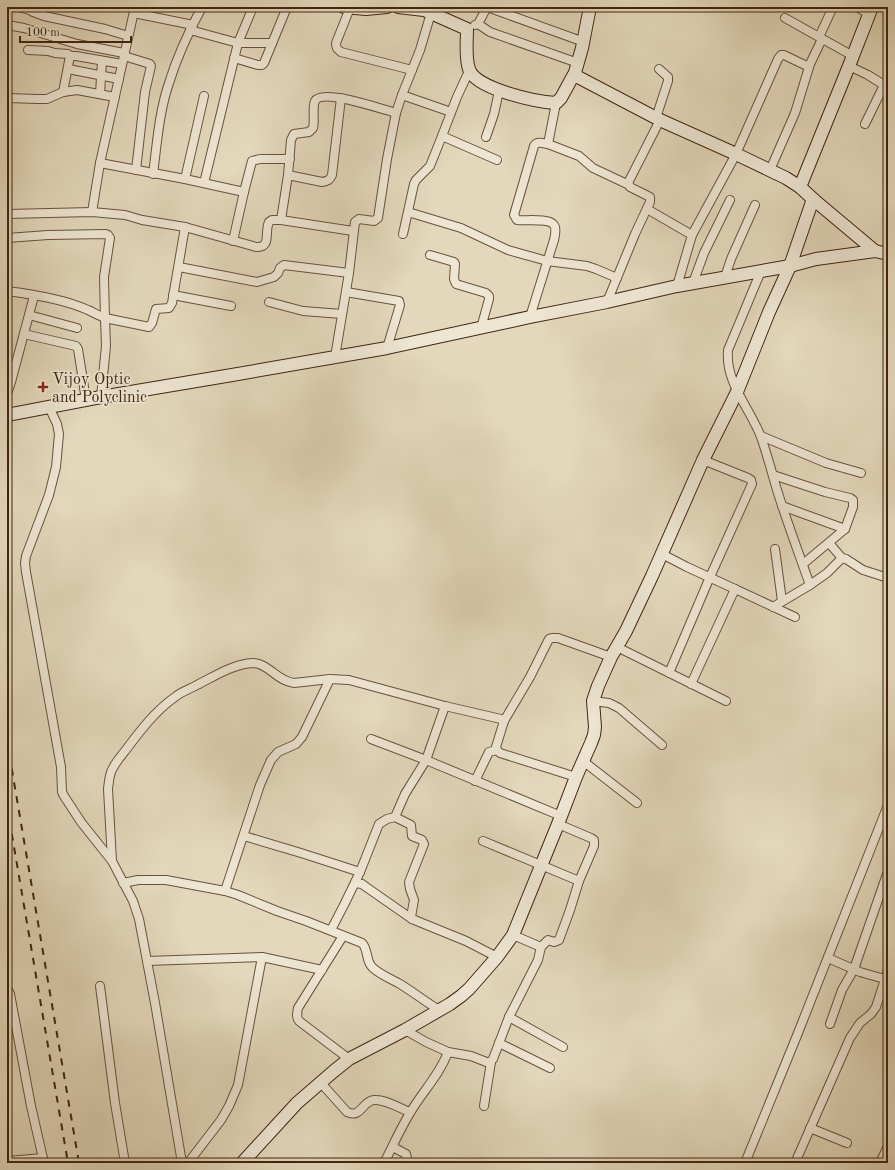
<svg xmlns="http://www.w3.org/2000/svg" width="895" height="1170" viewBox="0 0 895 1170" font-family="'Old Standard TT',serif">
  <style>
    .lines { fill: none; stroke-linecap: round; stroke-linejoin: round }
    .street-casing { stroke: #6a523b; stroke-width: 10 }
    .secondary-casing { stroke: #412510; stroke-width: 14 }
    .street { stroke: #ede6d3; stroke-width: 8 }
    .secondary { stroke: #ede6d3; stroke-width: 12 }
    .rail { stroke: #412510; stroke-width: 2; stroke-dasharray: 7 7; stroke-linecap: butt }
    .poi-dot { fill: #8f2418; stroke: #ede6d3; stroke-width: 1.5 }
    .labels { text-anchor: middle; stroke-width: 3.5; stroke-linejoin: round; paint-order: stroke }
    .poi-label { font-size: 16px; fill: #412510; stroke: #ede6d3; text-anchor: start }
  </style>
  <rect width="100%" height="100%" fill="#e3d8bc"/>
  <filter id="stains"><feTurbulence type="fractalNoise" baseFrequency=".005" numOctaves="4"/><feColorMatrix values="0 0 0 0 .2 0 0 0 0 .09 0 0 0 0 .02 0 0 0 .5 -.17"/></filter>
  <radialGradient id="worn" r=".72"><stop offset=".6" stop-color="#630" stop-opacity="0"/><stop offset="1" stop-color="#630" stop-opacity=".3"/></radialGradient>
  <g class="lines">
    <g class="street-casing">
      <g id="street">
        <path d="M18,7L30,10"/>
        <path d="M29,7L30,10L33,12L44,16L105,29L128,36"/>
        <path d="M487,7L584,42"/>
        <path d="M857,7L869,14"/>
        <path d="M350,8L336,43C336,48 337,49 341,52L412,70"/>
        <path d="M134,13L193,25"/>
        <path d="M785,18L853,56"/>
        <path d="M478,24L490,32L578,63"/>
        <path d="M7,25L24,28L77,44L124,53"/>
        <path d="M475,25L478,24L487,7"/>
        <path d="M190,30L238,43H272"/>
        <path d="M819,37L833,7"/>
        <path d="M28,50L48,51L55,53L68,54L70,56L63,92"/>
        <path d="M70,56H76L122,64"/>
        <path d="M124,56L147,63L150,64L151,66L145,92L136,170"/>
        <path d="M234,58L258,65H262L264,63L287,7"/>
        <path d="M849,66L868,75L884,85L865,124"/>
        <path d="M68,69L119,79"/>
        <path d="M469,71L457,97L442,136L497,160"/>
        <path d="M100,94L102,61"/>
        <path d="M402,95L451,112"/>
        <path d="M7,98L38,99H47L63,92L77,90L115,97"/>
        <path d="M656,118L668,81V77L659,69"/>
        <path d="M486,137L494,114L499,91"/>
        <path d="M548,144L579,156L593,168L629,185"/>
        <path d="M100,163L185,179L244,192L233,241"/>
        <path d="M770,170L795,113L810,64L822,39"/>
        <path d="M153,174C157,144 159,112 169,83C177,57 189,31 202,7"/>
        <path d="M288,175L322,182C328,181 330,180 332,175L341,98"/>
        <path d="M185,179L204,96"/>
        <path d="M204,183L238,43L253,7"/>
        <path d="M244,192L252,161L260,159H290"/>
        <path d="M647,209L692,235"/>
        <path d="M92,212L100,163L135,7"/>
        <path d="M408,212L461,228L508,250L547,261L587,266L596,269L617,278"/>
        <path d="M7,214L92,212L125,215L142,220L185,227L256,247C272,248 264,232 269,222L272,220H281L353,231"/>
        <path d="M281,220L288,175L291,140L294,134L309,132L313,128C315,121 312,107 315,101C322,88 384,110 396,113"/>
        <path d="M403,234L414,184L416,180L430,166L442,136"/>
        <path d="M7,238L48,235L106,234L108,235L110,238L104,277L105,318C99,316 93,312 88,310C66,300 31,294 7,291"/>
        <path d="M430,255L454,262L455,264L454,279L456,284L486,293L489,296V299L481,328"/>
        <path d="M179,267L257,282L274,277L278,273L280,268L284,265L349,273"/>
        <path d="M761,271L728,350C725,383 750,408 761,437C767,454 772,473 777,490C787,522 799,554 810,585"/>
        <path d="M725,277L731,259L755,205"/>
        <path d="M693,283L704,253L730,200"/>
        <path d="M677,286L692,235L736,154L778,59L781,55H784L809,67"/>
        <path d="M346,292L399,301L400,305L387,348"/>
        <path d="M173,295L231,306"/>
        <path d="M269,302L303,311L342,314"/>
        <path d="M607,302L635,234L650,202V197L630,187L628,183L660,120"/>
        <path d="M29,315L77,328"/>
        <path d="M530,317L554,240C555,235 557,227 553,224C548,218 525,221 517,220L514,215L534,146C537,141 542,143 548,144L556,103"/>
        <path d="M24,334L76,346L78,349L86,400"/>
        <path d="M335,357L349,273L355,222L359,219L374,221L378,218L387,159L396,113L402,95L420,50L431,13"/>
        <path d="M7,394L11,382L34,296"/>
        <path d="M101,397L106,346L105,318L149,327L152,323L156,309L169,308L172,303L185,227"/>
        <path d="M49,407L57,424L59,434L56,467L49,495L26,556L25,563L26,572L61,767L62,792L64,796L81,822L112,861"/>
        <path d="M761,436L826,463L861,473"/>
        <path d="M773,475L825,492L850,498L853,500V507L845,529"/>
        <path d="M782,506L845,529L803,564"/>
        <path d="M829,543L842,558"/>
        <path d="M775,549L782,601"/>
        <path d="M662,554L687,567L735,589L691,684"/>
        <path d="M735,589L795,617"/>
        <path d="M773,607L810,585L827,573L842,558L846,559L863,570L888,578"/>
        <path d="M617,647L726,701"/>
        <path d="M669,673L710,577L752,484L751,480L748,478L703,460"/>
        <path d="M593,701L609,703L619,708L662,745"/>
        <path d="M445,706L426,760L405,794L395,817L411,825L412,836L422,840L424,844L409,882L410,889L414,900L411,917L412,919L466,941L497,957"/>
        <path d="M371,739L426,760L561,816"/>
        <path d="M583,761L637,803"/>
        <path d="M576,777L500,753L497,750L496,747L504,721L530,677L549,639L552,638H558L611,657"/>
        <path d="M475,781L489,752L497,750"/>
        <path d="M244,836L301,853L360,872"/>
        <path d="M483,841L579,881"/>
        <path d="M123,883L138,880H166L225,891L238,895L277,911L306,921L362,943C369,950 365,961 373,968C381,975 391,979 400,984C413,992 426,1002 439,1010"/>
        <path d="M355,883L362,884L366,887L412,919"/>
        <path d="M225,891L260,785L271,760L278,752L296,744L302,737L330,679"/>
        <path d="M331,930L345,903L360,872L379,824L387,819L395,817"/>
        <path d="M343,936L298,1008C297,1013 296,1017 299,1021L349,1059"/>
        <path d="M541,947L548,940L554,942L559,940L570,910L579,881L594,846V840L591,838L558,824"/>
        <path d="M262,957L322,970"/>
        <path d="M828,958L860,972L888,980"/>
        <path d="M147,961L262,957L238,1085L229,1106L221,1120L188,1163"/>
        <path d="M100,986L115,1103L125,1163"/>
        <path d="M7,988L10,994L31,1106L44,1163"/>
        <path d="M509,1017L563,1047"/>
        <path d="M830,1024L842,990L854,969L887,874"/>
        <path d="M499,1043L550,1068"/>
        <path d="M448,1052L471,1056L489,1063L493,1059L509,1017L538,960L541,947L513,935"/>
        <path d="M321,1083L347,1112C361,1119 362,1101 374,1100C385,1099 399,1108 410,1112"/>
        <path d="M484,1106L491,1062"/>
        <path d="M810,1128L847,1143"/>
        <path d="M393,1147L406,1154L408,1163"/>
        <path d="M7,1161L43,1158"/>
        <path d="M182,1163L155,1003L139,919L133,901L112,861L108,789C109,782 109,774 113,768C116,762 121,756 125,751C140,731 155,711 175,697C181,692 190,689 197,685C215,676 233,664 253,663C268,663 277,681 294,683L330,679L349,680L445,706L501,719L504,721"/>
        <path d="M384,1163C393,1146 400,1129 410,1113C422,1092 439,1076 448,1052L426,1042L405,1030"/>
        <path d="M745,1163L798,1033L888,805"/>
        <path d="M795,1163L850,1038L860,1023L871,1014L876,1007L888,970"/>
        <path d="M880,1163L888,1146"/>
      </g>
    </g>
    <g class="secondary-casing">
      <g id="secondary">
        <path d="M344,7L366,9L387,7"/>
        <path d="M574,76L582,48L590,7"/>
        <path d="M800,187L849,66L872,7"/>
        <path d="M813,199L875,251"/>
        <path d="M7,415L101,397L232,375L387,348L530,317L607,302L677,286L790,266L816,259L875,251L888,254"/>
        <path d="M242,1163L297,1103L334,1071L349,1059L405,1030L450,1004L461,996L469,989L497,957L513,935L558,824L576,777L591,743L594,735L595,727L593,701L598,686L611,657L626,631L652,576L703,460L737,392L769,312L790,266L813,199L800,187L786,178L736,154L660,120L576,76H573L561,98L556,103C537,102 475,89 469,69C465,57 467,42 467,29L431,13L424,10L398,7"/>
      </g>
    </g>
    <use href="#street" class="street"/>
    <use href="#secondary" class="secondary"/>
    <g class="rail">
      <path d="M7,741L79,1163"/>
      <path d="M7,806L68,1163"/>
    </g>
  </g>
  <path class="poi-dot" d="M41 381h4v4h4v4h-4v4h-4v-4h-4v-4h4z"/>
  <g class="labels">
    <g class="poi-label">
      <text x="52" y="384">Vijoy Optic<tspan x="52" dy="18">and Polyclinic</tspan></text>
    </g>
  </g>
  <rect width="895" height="1170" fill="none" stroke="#e3d8bc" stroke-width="24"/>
  <rect x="8" y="8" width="879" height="1154" fill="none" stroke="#412510" stroke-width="2"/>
  <rect x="12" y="12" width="871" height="1146" fill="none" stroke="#412510"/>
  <path d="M20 36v6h111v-6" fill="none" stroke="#412510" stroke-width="2"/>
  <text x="26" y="36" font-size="12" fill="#412510" stroke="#ede6d3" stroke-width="3" paint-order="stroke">100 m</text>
  <rect width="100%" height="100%" filter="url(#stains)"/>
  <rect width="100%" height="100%" fill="url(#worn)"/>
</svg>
